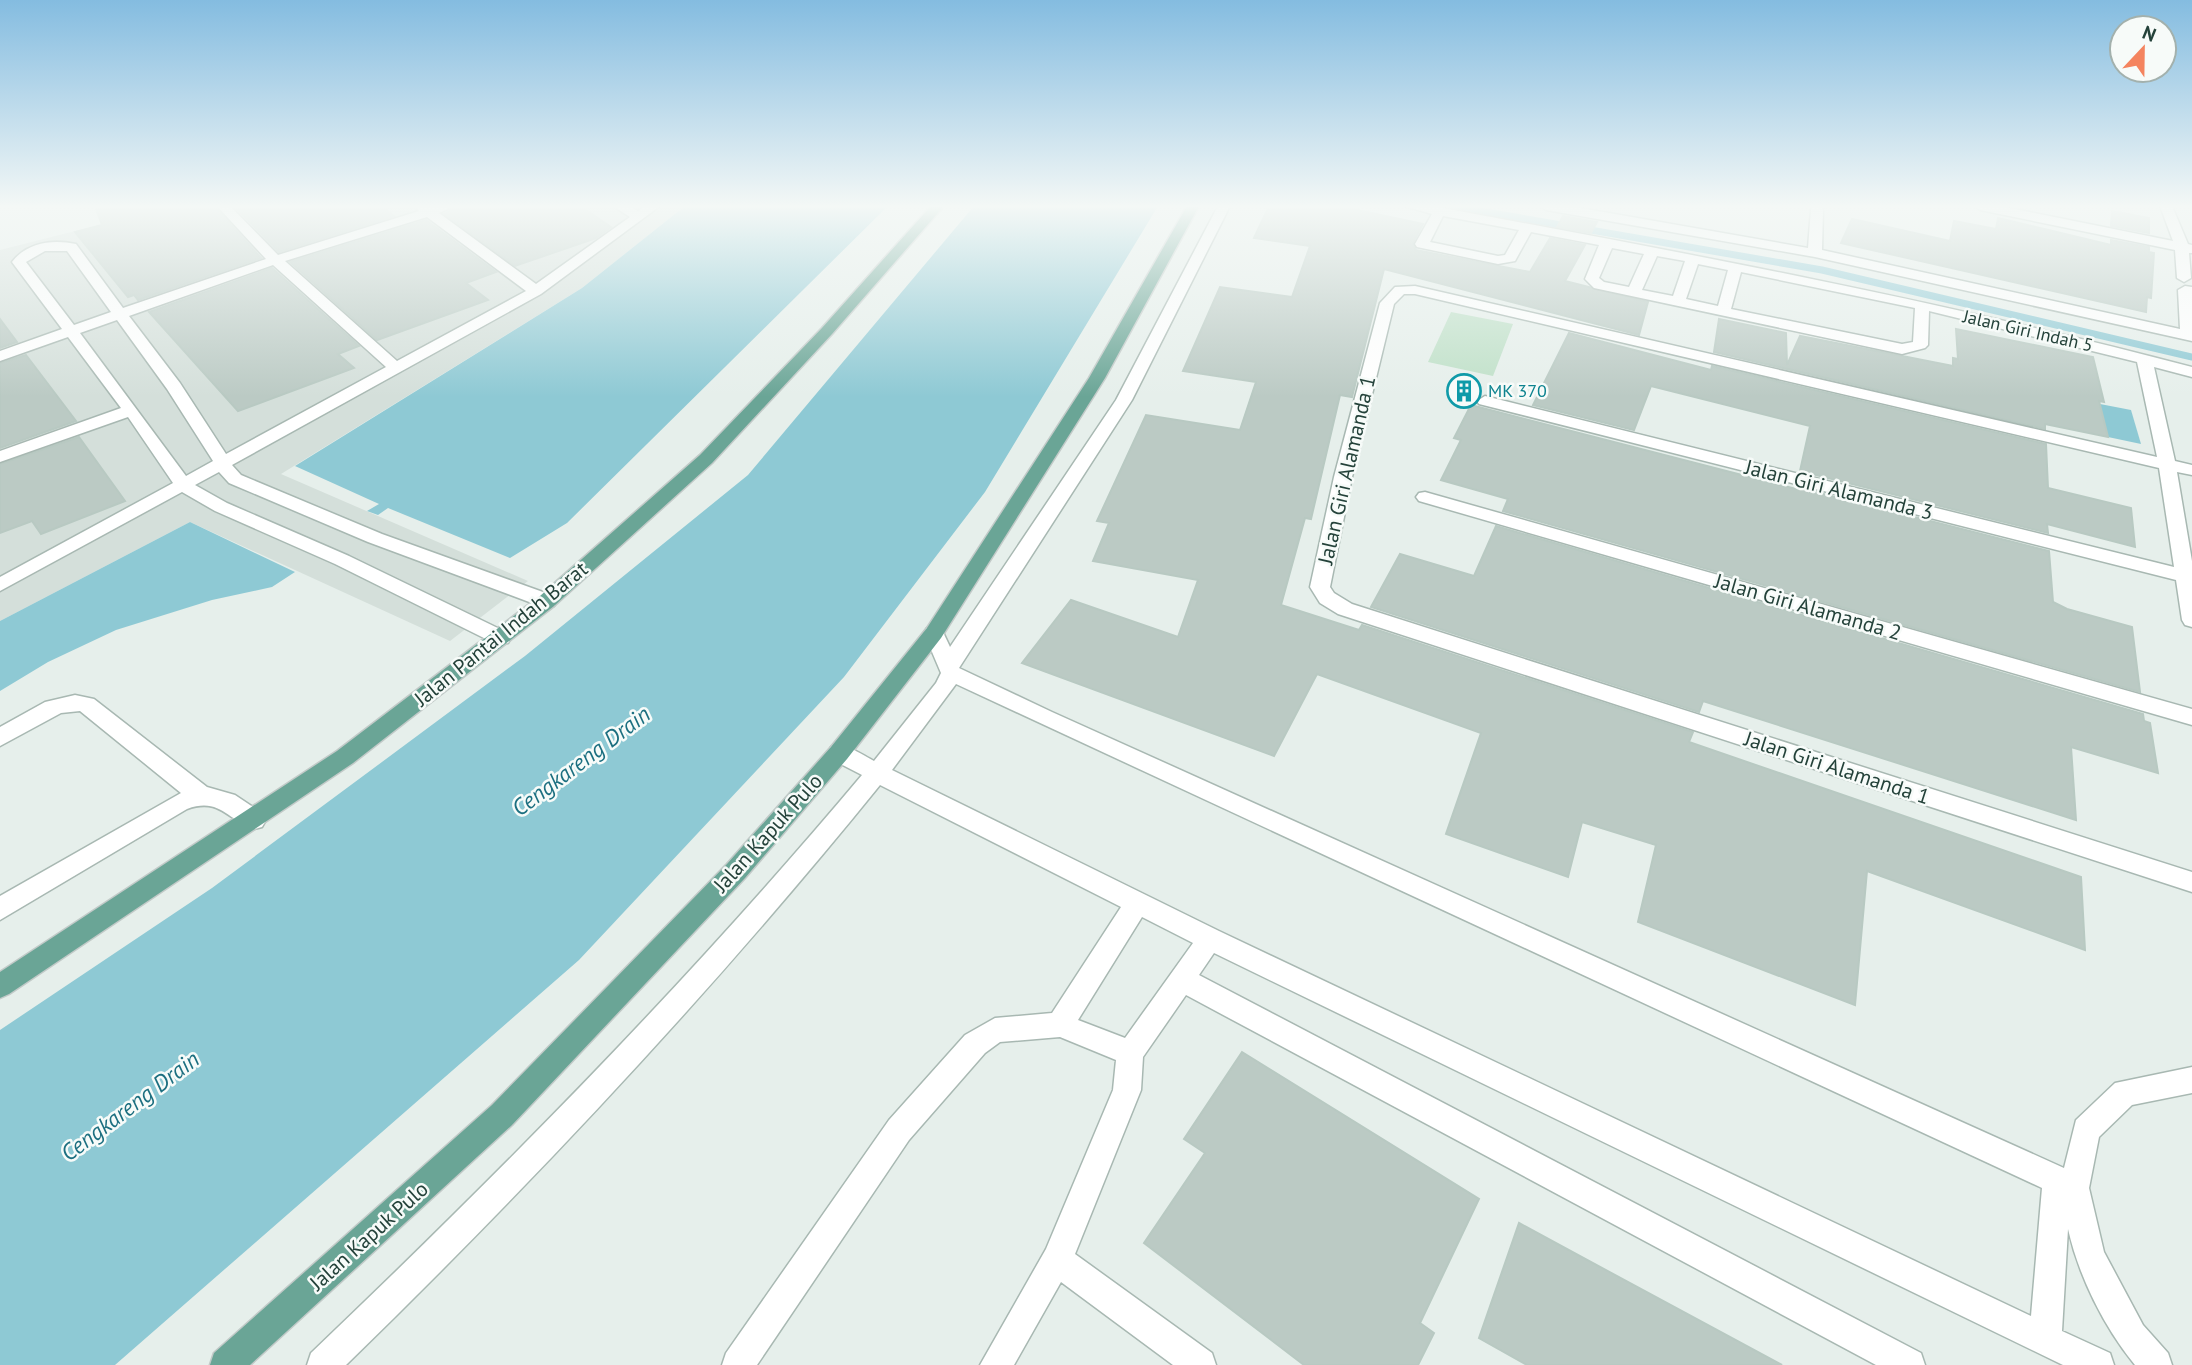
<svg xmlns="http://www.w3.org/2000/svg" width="2192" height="1365" viewBox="0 0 2192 1365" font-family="'PT Sans',sans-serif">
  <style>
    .built { fill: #d4dfda }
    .green { fill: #bfe0c8 }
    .water { fill: #8ec9d4 }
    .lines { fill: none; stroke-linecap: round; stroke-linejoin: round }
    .stream { stroke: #8ec9d4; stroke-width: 7 }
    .building { fill: #bbcac4; stroke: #b8c9c2; stroke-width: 2 }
    .minor-casing { stroke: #a8b8b2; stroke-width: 3 }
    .major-casing { stroke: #c2cac8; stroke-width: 3 }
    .minor { fill: #fff; fill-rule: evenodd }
    .major { fill: #6aa596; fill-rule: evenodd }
    .labels { text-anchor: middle; stroke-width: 5; stroke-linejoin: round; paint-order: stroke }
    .far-street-label { font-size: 18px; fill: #24423a; stroke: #f7fbf9 }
    .far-culture-label { font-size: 18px; fill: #0d838f; stroke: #f7fbf9; text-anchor: start }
    .street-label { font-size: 21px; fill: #24423a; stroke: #f7fbf9 }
    .water-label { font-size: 23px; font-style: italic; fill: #1c6f80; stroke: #f7fbf9 }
  </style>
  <rect width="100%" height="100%" fill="#e6efeb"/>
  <path class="built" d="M174,206H685L582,288L281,474L528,581L450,641L190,522L0,621V250Z"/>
  <path class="green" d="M1451,312L1513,324L1493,376L1428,362Z"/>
  <g class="water">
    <path d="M685,206H888L567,523L510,558L388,508L378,515L367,511L379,504L295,466L582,288Z"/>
    <path d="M974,206H1158L985,492L844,677L579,960L115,1365H0V1030L212,888L525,656L748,475Z"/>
    <path d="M2100,404L2131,410L2141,444L2108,437Z"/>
    <path d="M190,522L295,572L272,587L212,600L116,630L48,662L0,691V621Z"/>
  </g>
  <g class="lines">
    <path class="stream" d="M1452,206L1822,270L2192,357"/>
  </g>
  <g class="building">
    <path d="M95,206H214L261,258L138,300L134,295L128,297L75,232L102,225Z"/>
    <path d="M234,206H381L394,216L279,252Z"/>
    <path d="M460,206H580L611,227L596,238L515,266L444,214Z"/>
    <path d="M1269,206H1354L1353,209L1423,224L1413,243L1416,250L1530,272L1550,238L1585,245L1565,281L1648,302L1639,335L1384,269L1352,397L1340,395L1311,519L1305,518L1281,605L1359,630L1362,625L1693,732L1689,742L2081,877L2085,950L1867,871L1855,1005L1638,922L1656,845L1582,822L1568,877L1446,834L1481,733L1317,674L1274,756L1022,663L1071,600L1178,637L1198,580L1093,561L1109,523L1097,521L1146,415L1240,430L1256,382L1183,371L1220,287L1292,297L1310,246L1254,238Z"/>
    <path d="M2112,211L2149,218V233L2111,226Z"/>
    <path d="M1563,216L1597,222L1591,233L1557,227Z"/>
    <path d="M1998,218L2111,245V240L2149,247V252L2154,253L2151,298L2147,297L2146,312L1841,243L1852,219L1950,241L1954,221L1996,229Z"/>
    <path d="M426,220L496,272L466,283L488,300L377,340L290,262Z"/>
    <path d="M272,268L359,346L338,354L354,368L238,411L149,312Z"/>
    <path d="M0,319L17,342L0,348Z"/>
    <path d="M1719,319L1786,333L1787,365L1800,336L1953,366V358L1958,359L1956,329L2093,357L2104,402L2099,401L2108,437L2045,424V429L1714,352Z"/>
    <path d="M1569,333L1711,370L1712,366L2046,444L2048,488L2131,508L2135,547L2047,524L2048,533L1800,471L1810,426L1651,386L1634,430L1533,405Z"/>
    <path d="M26,355L76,421L0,448V363Z"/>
    <path d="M1471,405L1796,489V487L2049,551L2053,602L2067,609L2132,627L2140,692L1503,511L1508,499L1441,480L1461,440L1454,438Z"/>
    <path d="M79,437L125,501L41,534L32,521L0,533V464Z"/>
    <path d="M1496,526L2143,714L2144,721L2150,723L2158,773L2071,747L2076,820L1703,701L1699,712L1371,607L1400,554L1474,576Z"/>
    <path d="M1242,1052L1479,1199L1420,1323L1434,1333L1418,1365H1304L1144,1243L1205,1153L1184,1139Z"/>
    <path d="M1519,1223L1565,1248L1782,1365H1527L1479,1338Z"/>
  </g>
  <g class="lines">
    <g class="minor-casing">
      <g id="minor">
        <path d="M217,206H230L278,255L419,211L416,206H454L439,213L536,284L630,217L613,206H629L638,211L645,206H660L541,294L232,465L241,475L382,534L554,596L557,601L554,606H540L368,542L229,483L219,472L195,485L227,503L349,556L508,633L511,638L508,643H494L335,564L215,511L182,492L0,591V577L173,483L128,417L0,462V451L121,408L68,337L0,361V351L62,329L12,262C27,242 53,239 76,244L123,308L266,259ZM427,217L526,291L397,361L285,261ZM45,251H67L111,312L74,325L26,262ZM273,265L386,367L226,454L180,383L129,316ZM117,320L167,389L213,461L186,476L80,333Z"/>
        <path d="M1218,206H1230L1132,400L959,668L1052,712L2064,1168L2076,1120L2115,1083L2192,1067V1093L2132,1105L2099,1137L2089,1188L2104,1252L2143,1325L2168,1353L2172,1365H2135C2104,1327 2079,1277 2068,1229L2062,1331L2110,1353L2114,1365H2063L1214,953L1199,975L1921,1353L1925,1365H1876L1186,995L1143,1057L1141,1090L1075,1254L1212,1353L1216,1365H1173L1061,1282L1014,1365H980L1046,1249L1113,1090L1116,1060L1060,1037L1000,1042L985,1053L909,1140L757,1365H722L726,1353L889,1120L965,1035L995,1018L1052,1013L1121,907L880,785C714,990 535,1181 346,1365H307L311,1353C504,1169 690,980 862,775L831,759L828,753L831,747C846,742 860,754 874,761L936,683L941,673L924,633L927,628H941L950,647L1116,400ZM956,684L2042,1188L2031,1316L1219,931L892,770ZM1142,917L1193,943L1125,1038L1078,1020Z"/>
        <path d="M1404,206H1432C1687,253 1942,301 2192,367V377L2154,367L2175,461L2192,465V475L2177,472L2192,561V627L2185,625L2182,620L2176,580L1479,404L1477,401L1485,396L2174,567L2159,468L1415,294H1404L1394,304L1352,477L1330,587L1334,593L1352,604L2192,872V892L1338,614L1320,603L1310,587L1334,477L1380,303L1395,287L1415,286L2157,457L2137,362L1929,311L1928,345L1925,348L1902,354L1594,288L1585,279L1599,245L1531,232L1515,261L1498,264L1417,247L1415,244L1432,214ZM1443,216L1519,230L1505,255L1498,256L1430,242ZM1612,248L1644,254L1629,287L1604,282L1599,278ZM1657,256L1685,261L1673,296L1642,290ZM1698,264L1728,270L1718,306L1686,299ZM1741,272L1915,308L1913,342L1902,344L1731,309Z"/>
        <path d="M1540,206H1569L1808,248L1811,209L1812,206H1821L1823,209L1822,250L2180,329L2178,290L2185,286L2192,287V341L1815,257L1546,210Z"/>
        <path d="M1974,206H2000L2173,241L2160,206H2172L2188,244L2192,245V253H2189L2191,278L2184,282L2177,278L2175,250L1980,210Z"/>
        <path d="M1425,492L2192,709V725L1419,501L1416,497L1419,493Z"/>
        <path d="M75,695L94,699L207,787L235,795L262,813L266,820L262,827L254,829C227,820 220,797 187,809L0,920V896L181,793L80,711L61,713L0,746V727L45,702Z"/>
      </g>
    </g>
    <g class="major-casing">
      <g id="major">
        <path d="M931,206H944L832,334L712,463L554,606L353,763L9,994L0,998V972L337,751L540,596L700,455L822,328Z"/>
        <path d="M1187,206H1199L1105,378L941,638L847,759L745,878L512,1125L250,1365H210L214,1353L492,1105L727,864L831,747L927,628L1089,378Z"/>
      </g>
    </g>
    <use href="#minor" class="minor"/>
    <use href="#major" class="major"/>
  </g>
  <linearGradient id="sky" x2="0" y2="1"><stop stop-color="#84bce0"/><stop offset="0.52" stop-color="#f4f8f6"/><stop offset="1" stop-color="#f4f8f6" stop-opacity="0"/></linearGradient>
  <rect width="2192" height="397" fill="url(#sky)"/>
  <defs>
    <g id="building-ring" transform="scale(1.75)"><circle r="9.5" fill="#f7fbf9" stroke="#0f9aa8" stroke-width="1.5"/><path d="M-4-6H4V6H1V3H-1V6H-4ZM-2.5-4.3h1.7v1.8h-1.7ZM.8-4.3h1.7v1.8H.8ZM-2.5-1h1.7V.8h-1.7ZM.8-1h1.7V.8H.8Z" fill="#0f9aa8"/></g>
  </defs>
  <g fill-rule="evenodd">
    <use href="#building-ring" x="1464" y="391"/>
  </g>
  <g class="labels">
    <g class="far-street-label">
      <text transform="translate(2028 331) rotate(13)" y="6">Jalan Giri Indah 5</text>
    </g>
    <g class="far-culture-label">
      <text x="1488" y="397">MK 370</text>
    </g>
    <g class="street-label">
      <text transform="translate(1347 470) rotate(-77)" y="7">Jalan Giri Alamanda 1</text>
      <text transform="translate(1839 490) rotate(14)" y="7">Jalan Giri Alamanda 3</text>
      <text transform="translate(1808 607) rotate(16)" y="7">Jalan Giri Alamanda 2</text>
      <text transform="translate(501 634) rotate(-39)" y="7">Jalan Pantai Indah Barat</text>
      <text transform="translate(1837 768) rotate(18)" y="7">Jalan Giri Alamanda 1</text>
      <text transform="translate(768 833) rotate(-48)" y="7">Jalan Kapuk Pulo</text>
      <text transform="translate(369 1236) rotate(-42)" y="7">Jalan Kapuk Pulo</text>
    </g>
    <g class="water-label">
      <text transform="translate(581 761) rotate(-37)" y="8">Cengkareng Drain</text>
      <text transform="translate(130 1106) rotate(-37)" y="8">Cengkareng Drain</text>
    </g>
  </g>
  <g transform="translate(2143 49) rotate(22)"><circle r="33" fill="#f7fbf9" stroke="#a3b1ad" stroke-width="2"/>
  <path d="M0-5L12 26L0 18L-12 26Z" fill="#f4845f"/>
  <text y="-10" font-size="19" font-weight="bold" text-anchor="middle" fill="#24423a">N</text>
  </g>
</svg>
